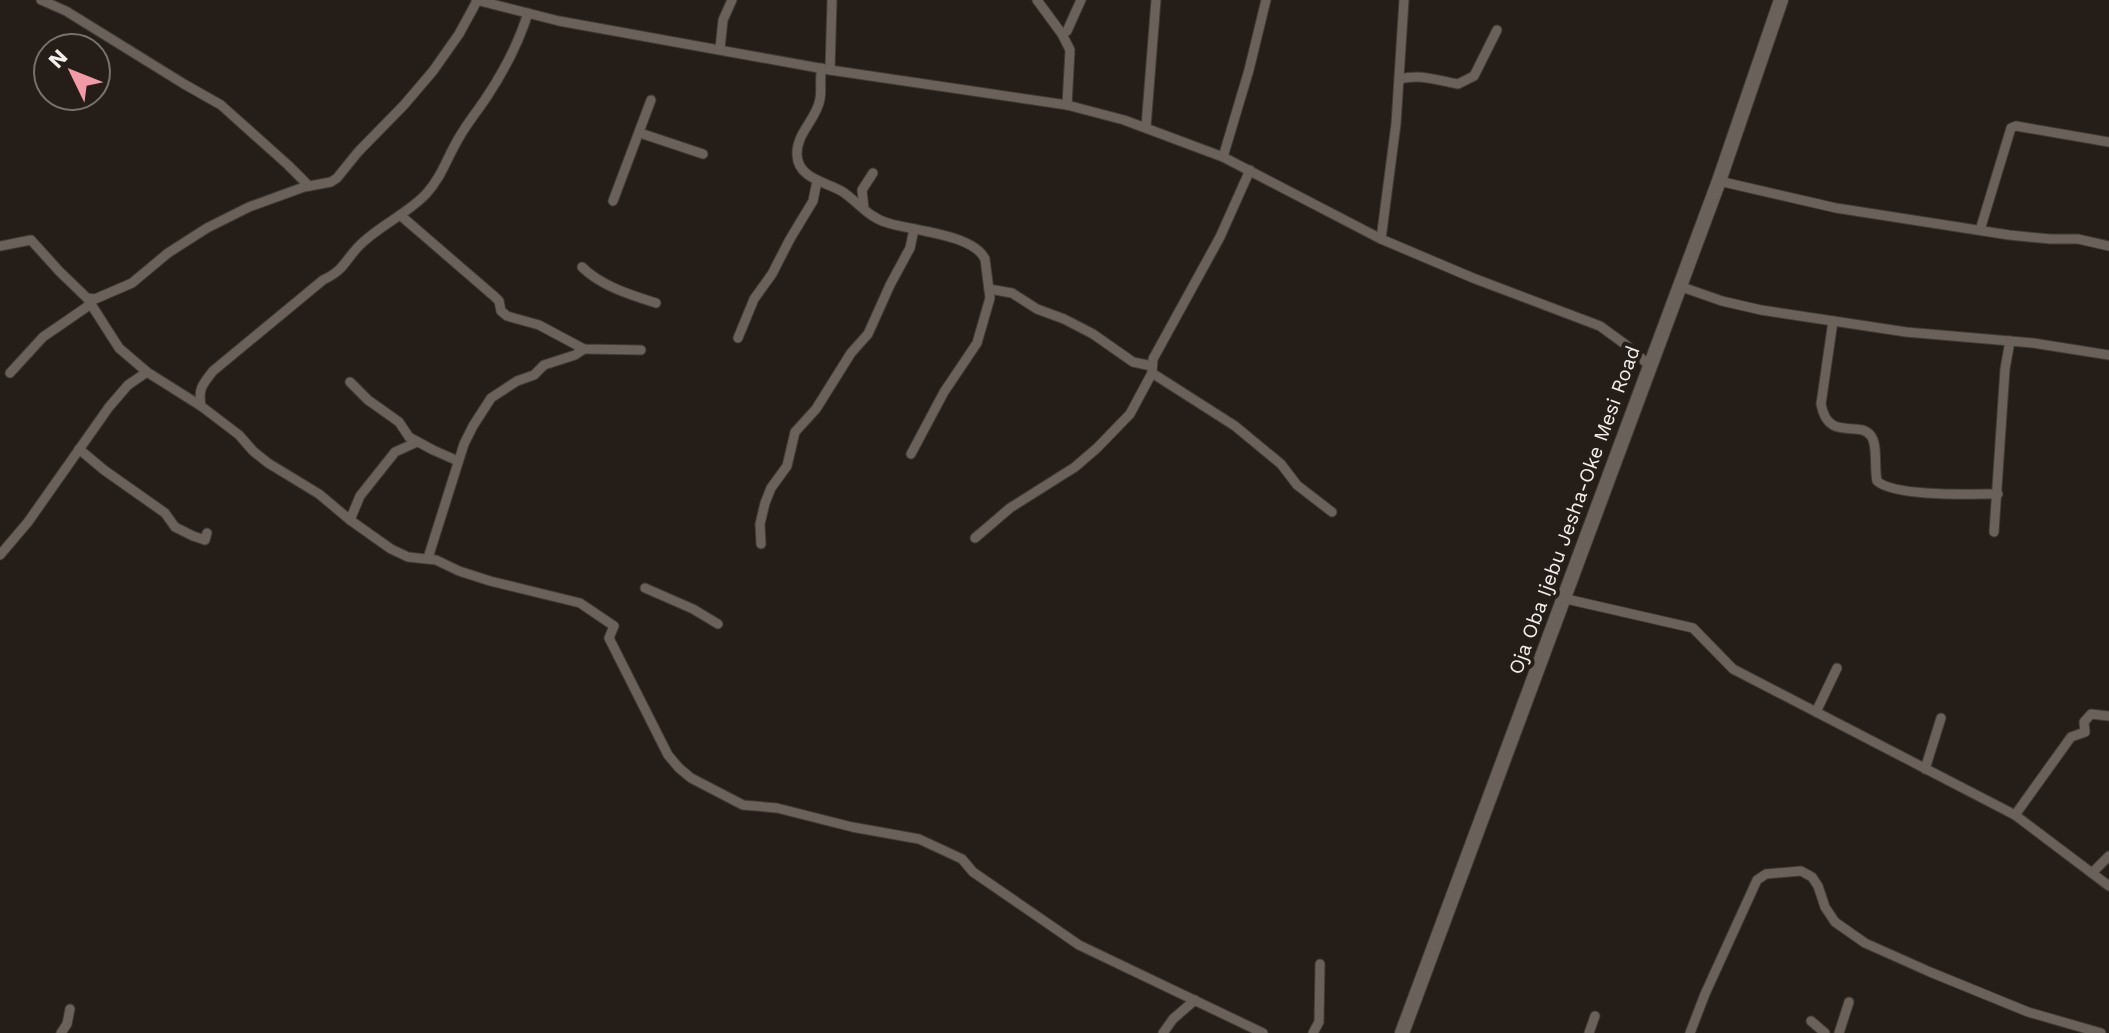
<svg xmlns="http://www.w3.org/2000/svg" width="2109" height="1033" viewBox="0 0 2109 1033" font-family="'Work Sans',sans-serif">
  <style>
    .lines { fill: none; stroke-linecap: round; stroke-linejoin: round }
    .minor-casing { stroke: #403b37; stroke-width: 11 }
    .secondary-casing { stroke: #403b37; stroke-width: 16 }
    .minor { stroke: #69615a; stroke-width: 9 }
    .secondary { stroke: #69615a; stroke-width: 14 }
    .labels { text-anchor: middle; stroke-width: 8; stroke-linejoin: round; paint-order: stroke }
    .street-label { font-size: 20px; fill: #f3eeeb; stroke: #251e18 }
  </style>
  <rect width="100%" height="100%" fill="#251e18"/>
  <g class="lines">
    <g class="minor-casing">
      <g id="minor">
        <path d="M41,0L66,11L184,84L221,105L288,165L309,186"/>
        <path d="M476,0L559,21L830,70L1067,105L1124,120L1223,157L1381,239L1473,278L1600,326L1626,345L1650,366"/>
        <path d="M1037,0L1062,34L1070,50L1067,105"/>
        <path d="M528,13C519,42 505,69 488,95C479,109 468,122 460,136C448,155 442,177 426,194C406,215 378,226 358,247C344,262 344,270 323,280L213,371C202,385 198,389 201,406L239,435L253,451L268,463L319,494L350,520L391,549L408,557L436,560L459,571L490,581L580,603L614,626L609,638L668,755L679,768L691,778L743,805L777,808L852,827L919,839L962,859L973,872L1079,945L1263,1033"/>
        <path d="M1062,34L1067,31L1081,0"/>
        <path d="M720,49L723,20L732,0"/>
        <path d="M822,68C819,79 822,88 820,99C817,119 796,133 797,155C798,179 827,182 843,192C859,203 869,218 888,223C913,231 973,234 985,259L990,298L977,343L944,392L911,454"/>
        <path d="M830,70L832,0"/>
        <path d="M1399,79C1423,74 1434,80 1458,84L1474,76L1497,30"/>
        <path d="M1146,127L1156,0"/>
        <path d="M640,133L703,154"/>
        <path d="M1223,157L1249,70L1266,0"/>
        <path d="M1250,170L1220,237L1153,359L1152,373L1235,426L1281,464L1297,485L1332,512"/>
        <path d="M1719,181L1836,208L2009,235L2050,239H2078L2109,246"/>
        <path d="M613,201L651,100"/>
        <path d="M864,209L862,190L873,173"/>
        <path d="M400,215L495,297L499,301L501,311L507,316L539,325L584,349L641,350"/>
        <path d="M1980,230L2011,128L2016,126L2109,142"/>
        <path d="M1381,239L1396,124L1404,0"/>
        <path d="M0,246L31,240L60,272L87,298L95,299L132,283L168,253L207,228L249,207L304,187L331,182L337,178L358,152L404,105L433,71L459,34L477,1"/>
        <path d="M582,267C601,286 631,295 656,303"/>
        <path d="M1679,286L1722,301L1761,310L1906,332L2033,343L2109,355"/>
        <path d="M989,289L1012,293L1037,309L1064,319L1093,334L1133,362L1152,366"/>
        <path d="M87,298L119,348L147,372L201,406"/>
        <path d="M1833,321L1821,404C1828,443 1859,419 1871,436C1878,445 1874,468 1877,481C1895,497 1972,494 1998,494"/>
        <path d="M738,338L754,299L772,274L790,239L813,201L817,181"/>
        <path d="M10,373L43,337L91,304"/>
        <path d="M350,382L368,400L399,422L409,437L433,450L458,461"/>
        <path d="M79,449L104,470L165,513L175,527L193,536L205,540L207,533"/>
        <path d="M350,520L360,496L395,452L417,442"/>
        <path d="M1994,532L2005,369L2010,341"/>
        <path d="M975,538L1010,508L1075,467L1097,448L1130,414L1152,373"/>
        <path d="M761,544L760,524L765,503L771,488L787,466L795,432L816,409L851,353L868,334L890,285L910,248L914,229"/>
        <path d="M0,555L28,522L109,407L128,385L147,372"/>
        <path d="M428,558L464,444L473,426L491,398L517,381L534,375L544,365L575,355L584,349"/>
        <path d="M645,588L693,609L718,624"/>
        <path d="M1562,598L1693,628L1733,669L2015,815L2109,886"/>
        <path d="M1816,712L1837,668"/>
        <path d="M1925,769L1941,718"/>
        <path d="M2015,815L2071,737L2085,732L2084,722L2091,714L2109,716"/>
        <path d="M2092,873L2109,856"/>
        <path d="M1811,1021L1825,1033"/>
        <path d="M61,1033L67,1024L70,1009"/>
        <path d="M1163,1033L1173,1019L1195,1000"/>
        <path d="M1313,1033L1319,1022L1320,964"/>
        <path d="M1589,1033L1595,1016"/>
        <path d="M1690,1033L1705,994L1757,880L1766,874L1801,871L1812,877L1818,886L1825,907L1835,922L1865,943L1930,972L2028,1012L2101,1033"/>
        <path d="M1839,1033L1849,1002"/>
      </g>
    </g>
    <g class="secondary-casing">
      <path id="secondary" d="M1402,1033L1719,181L1781,0"/>
    </g>
    <use href="#minor" class="minor"/>
    <use href="#secondary" class="secondary"/>
  </g>
  <g class="labels">
    <g class="street-label">
      <text transform="translate(1574 510) rotate(-70)" y="7">Oja Oba Ijebu Jesha-Oke Mesi Road</text>
    </g>
  </g>
  <g transform="translate(72 72) rotate(313)"><circle r="38" fill="#251e18" stroke="#77716c" stroke-width="2"/>
  <path d="M0-6L14 30L0 20L-14 30Z" fill="#f39aa9"/>
  <text y="-12" font-size="22" font-weight="bold" text-anchor="middle" fill="#f3eeeb">N</text>
  </g>
</svg>
